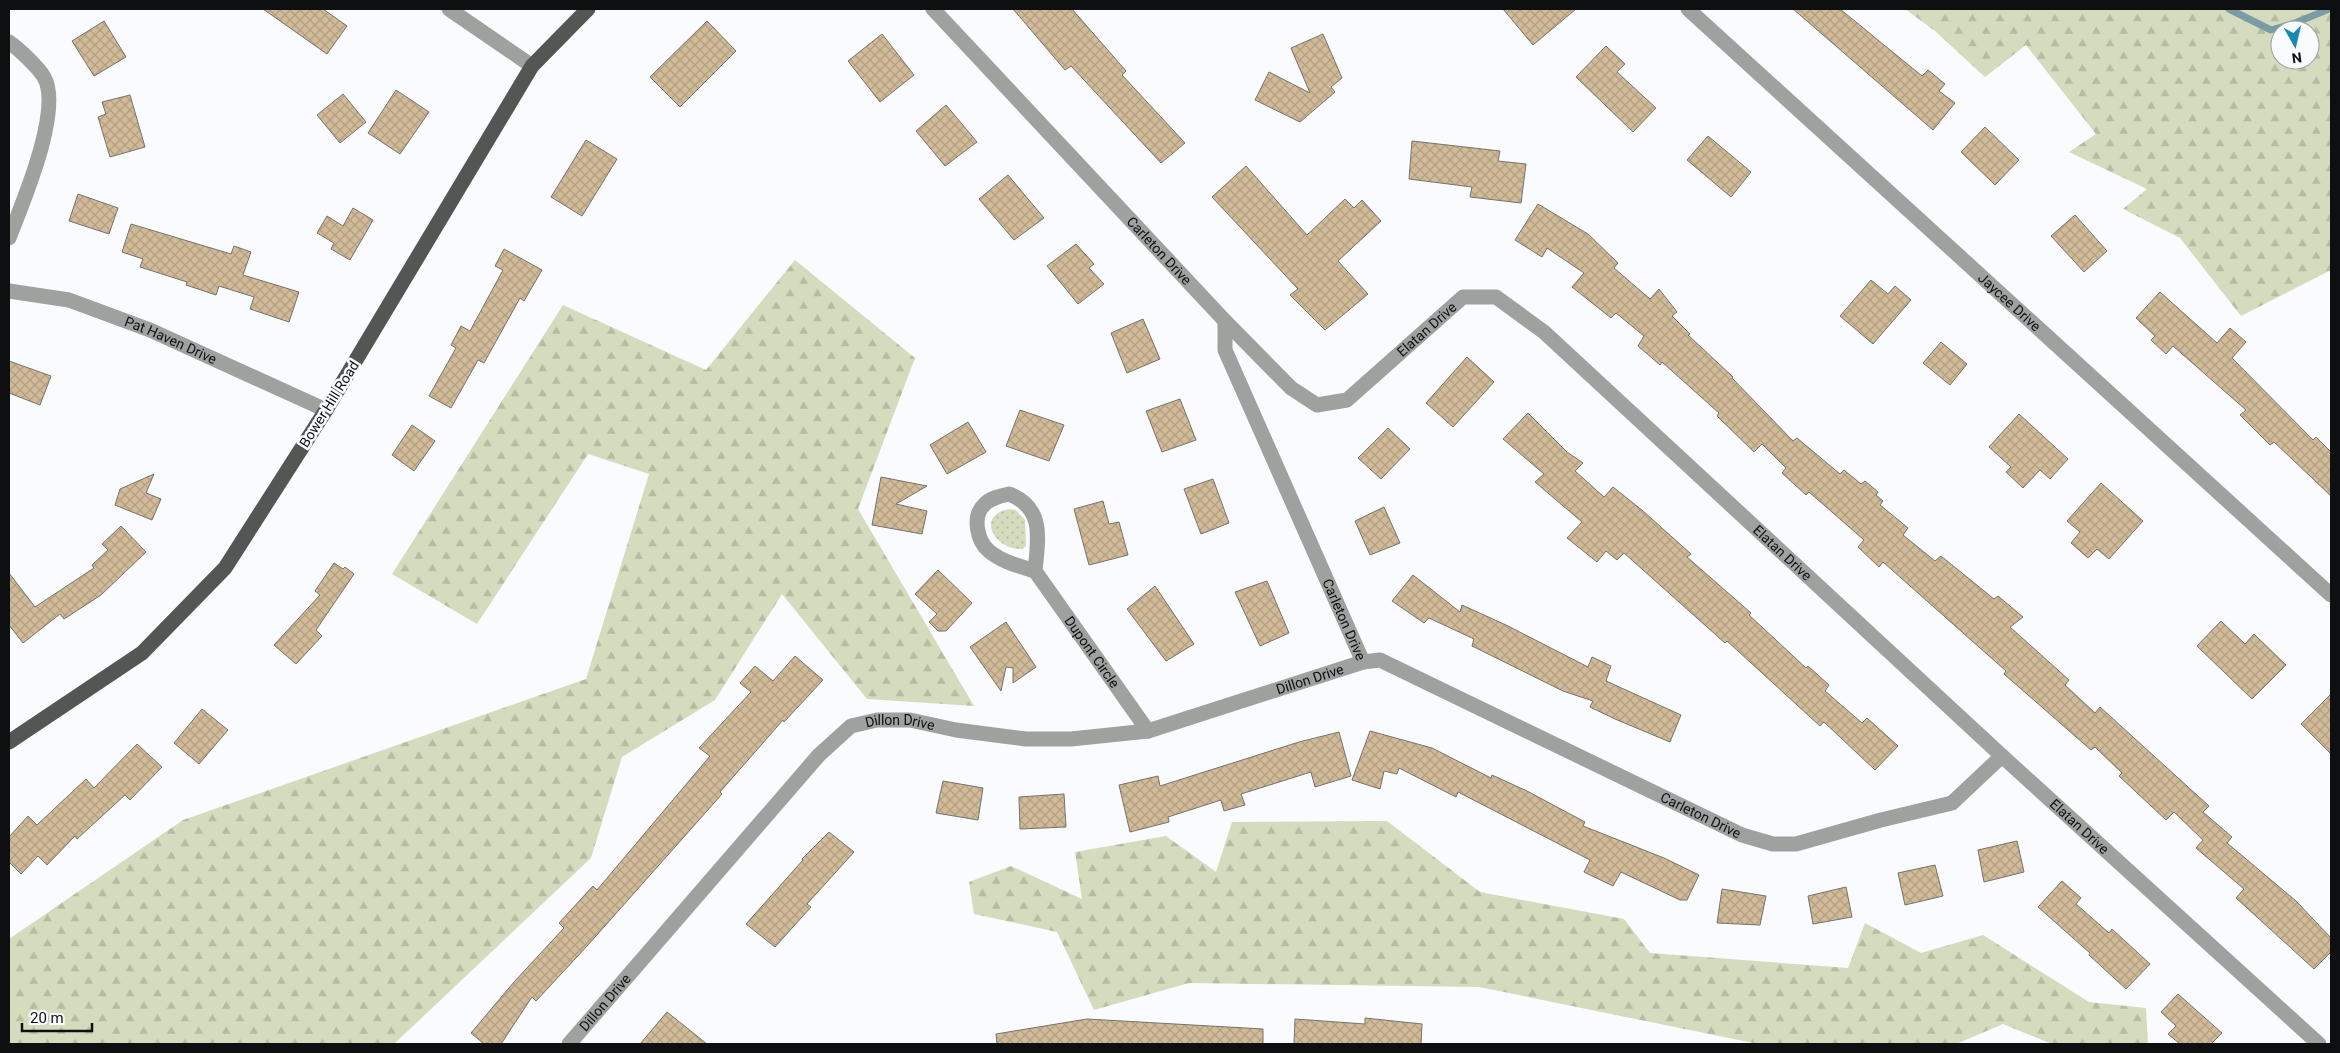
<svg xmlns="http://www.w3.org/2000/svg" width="2340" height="1053" viewBox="0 0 2340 1053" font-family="Roboto,sans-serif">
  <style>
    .grass { fill: url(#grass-dots) }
    .forest { fill: url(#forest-firs); fill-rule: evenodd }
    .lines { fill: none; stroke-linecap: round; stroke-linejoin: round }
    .stream { stroke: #7a9ca4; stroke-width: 7 }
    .building { fill: url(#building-cross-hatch); stroke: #76726c }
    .minor { stroke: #9ea19e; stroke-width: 15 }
    .major { stroke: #535753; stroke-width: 15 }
    .labels { text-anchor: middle; stroke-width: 5; stroke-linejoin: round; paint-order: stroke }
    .street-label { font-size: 14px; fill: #0e0f11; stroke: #f9fbfe }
  </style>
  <defs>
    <pattern id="grass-dots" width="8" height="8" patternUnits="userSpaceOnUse" patternTransform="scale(1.25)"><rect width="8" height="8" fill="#d4dcbd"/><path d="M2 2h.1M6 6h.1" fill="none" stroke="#b5bca1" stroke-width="1.8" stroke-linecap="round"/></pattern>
    <pattern id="forest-firs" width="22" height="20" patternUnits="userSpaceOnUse" patternTransform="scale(1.25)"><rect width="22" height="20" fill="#d4dcbd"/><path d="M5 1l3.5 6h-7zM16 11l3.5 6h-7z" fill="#b5bca1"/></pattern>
    <pattern id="building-cross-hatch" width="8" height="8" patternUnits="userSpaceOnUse" patternTransform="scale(1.25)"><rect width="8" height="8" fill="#d1ba98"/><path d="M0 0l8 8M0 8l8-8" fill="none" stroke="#b29f82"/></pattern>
  </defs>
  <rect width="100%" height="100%" fill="#f9fbfe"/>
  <path class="grass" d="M1009,509L1016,510L1025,520L1026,546L1023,549C996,551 974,516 1009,509Z"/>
  <g class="forest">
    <path d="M1905,9H2331V270L2241,316L2180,238L2123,209L2147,189L2069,152L2096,134L2026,45L1985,77L1935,31ZM2280,30H2310V60H2280Z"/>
    <path d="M795,260L915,358L858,509L974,706L867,699L782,594L715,700L622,757L591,858L394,1044H9V939L183,820L586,679L649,474L588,454L477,624L392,574L563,305L706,370Z"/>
    <path d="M1387,821L1480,892L1624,919L1650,953L1848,968L1865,923L1921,953L1983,935L2089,1002L2146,1008L2148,1044H2052L2003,1024L1956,1044H1758L1479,987L1189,983L1094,1010L1057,932L974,914L969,882L1011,866L1082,899L1075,852L1166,836L1216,872L1232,822Z"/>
  </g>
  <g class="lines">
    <path class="stream" d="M2229,9L2271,30L2295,23L2329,9"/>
  </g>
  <g class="building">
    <path d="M263,9H323L347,26L327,54Z"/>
    <path d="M1013,9H1072L1126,71L1122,75L1185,143L1161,163L1071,66L1065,70Z"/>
    <path d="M1503,9H1576L1533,45Z"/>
    <path d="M1793,9H1840L1922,76L1928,70L1945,84L1939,91L1955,103L1933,130Z"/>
    <path d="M104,21L126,57L94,76L72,41Z"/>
    <path d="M707,21L736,51L680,107L650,77Z"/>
    <path d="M882,34L914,75L880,102L848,61Z"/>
    <path d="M1323,34L1342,78L1331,87L1335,92L1300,122L1255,100L1269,72L1310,93L1291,48Z"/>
    <path d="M1606,46L1625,64L1617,72L1656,108L1633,132L1576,77Z"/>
    <path d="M396,90L429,112L400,154L368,133Z"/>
    <path d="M343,94L366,122L340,143L317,115Z"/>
    <path d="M130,95L145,147L110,157L98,117L106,114L102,102Z"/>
    <path d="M946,105L977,142L945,166L916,131Z"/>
    <path d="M1985,127L2019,160L1995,185L1961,152Z"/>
    <path d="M1708,136L1751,172L1731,197L1687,160Z"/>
    <path d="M586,140L617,159L582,216L551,197Z"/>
    <path d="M1412,141L1500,151L1498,161L1526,164L1521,203L1470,197L1472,187L1409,179Z"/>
    <path d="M1246,166L1307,235L1345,199L1354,208L1362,200L1381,221L1338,261L1368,294L1325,330L1290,295L1298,289L1212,197Z"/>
    <path d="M1008,175L1044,218L1014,240L979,199Z"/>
    <path d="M78,194L118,208L109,234L69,221Z"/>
    <path d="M1538,204L1588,234L1618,263L1614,268L1650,299L1659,289L1677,312L1672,316L1690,334L1688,335L1733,377L1732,378L1793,441L1797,438L1840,474L1844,470L1861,484L1865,481L1878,492L1876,495L1883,501L1880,505L1908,528L1903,535L1935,561L1941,556L1994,599L1998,596L2023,617L2010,627L2069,680L2065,685L2095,713L2100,707L2209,806L2203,812L2232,837L2227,843L2296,901L2331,938V952L2314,969L2236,898L2244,889L2196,848L2203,840L2174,812L2166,820L2119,776L2122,773L2095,747L2091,750L2004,674L2006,671L1883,562L1879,567L1858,547L1864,540L1809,492L1806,495L1782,473L1786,468L1762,444L1754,452L1717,416L1719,413L1662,362L1660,365L1638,346L1644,336L1616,313L1611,318L1572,287L1584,273L1547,248L1542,257L1515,240Z"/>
    <path d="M353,208L373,220L350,260L331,249L334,243L317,233L327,216L343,226Z"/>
    <path d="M2075,215L2107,251L2084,272L2051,236Z"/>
    <path d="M131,224L231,254L234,246L251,252L243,275L299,292L289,322L250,309L254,297L219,286L216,295L186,285L187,282L140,267L143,259L122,252Z"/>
    <path d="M1076,244L1094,264L1089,268L1104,284L1078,304L1047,266Z"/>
    <path d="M504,249L542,270L524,301L520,298L484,363L478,360L451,408L429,396L456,348L451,345L461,326L470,331L503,270L495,266Z"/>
    <path d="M1871,280L1888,294L1895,286L1911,300L1873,344L1840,316Z"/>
    <path d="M2160,292L2217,343L2230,328L2246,342L2232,358L2313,440L2316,437L2331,452V496L2274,442L2270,445L2240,415L2246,410L2173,346L2166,354L2151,340L2155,336L2136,318Z"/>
    <path d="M1143,319L1160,359L1127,373L1111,333Z"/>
    <path d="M1941,342L1967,364L1950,385L1923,363Z"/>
    <path d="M1467,357L1494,382L1453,427L1426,403Z"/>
    <path d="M9,361L51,376L40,405L9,393Z"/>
    <path d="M1180,399L1196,440L1162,452L1146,411Z"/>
    <path d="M1020,410L1064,425L1049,461L1006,446Z"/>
    <path d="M1528,413L1567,452L1583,463L1575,471L1604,497L1613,487L1643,511L1691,554L1687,557L1751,613L1749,615L1806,668L1808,666L1829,685L1825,691L1862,723L1867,718L1898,746L1875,770L1824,722L1820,726L1727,641L1725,643L1624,553L1617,560L1606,551L1597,562L1567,538L1582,522L1535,482L1544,474L1503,439Z"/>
    <path d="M2019,414L2068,459L2050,479L2040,470L2023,488L2006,472L2011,467L1989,447Z"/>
    <path d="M968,422L986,452L947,474L930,445Z"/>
    <path d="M412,425L435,441L414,471L392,455Z"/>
    <path d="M1388,428L1410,449L1381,479L1358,458Z"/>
    <path d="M154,474L146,493L161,499L152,520L115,505L120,489Z"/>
    <path d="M881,477L927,486L896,504L927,511L922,534L872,525Z"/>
    <path d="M1213,479L1229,523L1201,534L1184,489Z"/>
    <path d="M2101,483L2143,521L2109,559L2097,549L2088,558L2071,543L2080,532L2067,521Z"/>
    <path d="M1103,501L1109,524L1119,522L1128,555L1089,565L1074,509Z"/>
    <path d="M1384,507L1400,543L1370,555L1355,521Z"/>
    <path d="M121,526L146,552L101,595L64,619L60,614L23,643L9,625V573L35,607L94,568L92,565L108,550L102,544Z"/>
    <path d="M334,563L343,569L345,567L354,574L316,630L322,636L296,664L274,645L320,595L315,591Z"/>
    <path d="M938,570L972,603L946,631H938L929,622L937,614L915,594Z"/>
    <path d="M1413,575L1460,612L1462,605L1506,625L1588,667L1592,657L1611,666L1606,681L1681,715L1670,742L1615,719L1590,707L1593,701L1563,691L1472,646L1474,639L1429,618L1424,623L1392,601Z"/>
    <path d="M1267,581L1289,633L1260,646L1235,592Z"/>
    <path d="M1155,586L1194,644L1166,661L1127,609Z"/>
    <path d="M2221,621L2245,644L2254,634L2286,665L2252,699L2197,646Z"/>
    <path d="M1006,622L1036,667L1013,683V668L1006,667L1001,691L970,647Z"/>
    <path d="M795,656L823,680L784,722L783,720L720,792L722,794L588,945L536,1001L532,997L501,1044H484L471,1033L514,982L564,928L559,923L593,886L597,890L710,756L699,748L751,692L740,683L755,666L773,681Z"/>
    <path d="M2331,694V754L2301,724Z"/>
    <path d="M202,709L228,730L199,764L174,743Z"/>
    <path d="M1370,731L1432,748L1491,778L1492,775L1527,791L1585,822L1583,826L1664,858L1699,875L1687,900H1680L1621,872L1613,886L1584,872L1590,860L1458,792L1456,797L1399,768L1397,774L1384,771L1380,789L1352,780Z"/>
    <path d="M1339,732L1351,776L1315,787L1311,772L1241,794L1245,805L1224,811L1221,800L1168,817L1169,822L1130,832L1119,785L1158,776L1160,786L1299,742Z"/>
    <path d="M137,744L162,767L130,800L125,795L77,839L75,836L47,865L38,856L21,874L9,862V837L28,816L37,825L86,779L94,788Z"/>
    <path d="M943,781L983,788L978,820L936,813Z"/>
    <path d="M1064,794L1066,827L1020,829L1019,797Z"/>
    <path d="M829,832L854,852L807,904L811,907L775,947L746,924L803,860L802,859Z"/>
    <path d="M2017,841L2024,872L1984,882L1978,850Z"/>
    <path d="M1935,865L1943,896L1905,905L1898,873Z"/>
    <path d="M2062,881L2081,898L2076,904L2109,933L2112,929L2150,964L2126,989L2089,955L2090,953L2038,907Z"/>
    <path d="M1846,887L1852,917L1813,924L1808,896Z"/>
    <path d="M1722,889L1766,896L1760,925L1717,923Z"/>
    <path d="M2178,994L2222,1033L2211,1044H2180L2168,1034L2176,1026L2161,1012Z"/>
    <path d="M667,1012L707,1044H640Z"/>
    <path d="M1365,1018L1422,1024L1421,1044H1294L1295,1019L1365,1024Z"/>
    <path d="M1087,1019L1263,1029V1044H997L996,1034Z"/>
  </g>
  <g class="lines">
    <g class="minor">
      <path d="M449,9L532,66"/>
      <path id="s1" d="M933,9L1225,321V350L1363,662L1380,660L1742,835L1773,844H1796L1881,820L1952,803L2002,756"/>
      <path id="s2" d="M1688,9L2331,595"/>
      <path d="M9,42C19,49 38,67 44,77C63,110 22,204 9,238"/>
      <path id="s3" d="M9,291L69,300L150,330L326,410"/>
      <path id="s4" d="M1225,321L1291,388L1317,405L1347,400L1463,297H1496L1544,332L2002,756L2319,1044"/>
      <path id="s5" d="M1035,571C1038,539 1045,508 1009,494C1000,496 990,498 984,505C972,516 977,541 989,551C1002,562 1019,566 1035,571L1148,731"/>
      <path id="s6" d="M569,1044L819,755L851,726L877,720H910L956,730L1026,739H1071L1148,731L1363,662"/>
    </g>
    <path class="major" d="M9,742L142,653L225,568L326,410L532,66L588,9"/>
  </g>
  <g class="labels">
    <g class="street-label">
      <text dy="5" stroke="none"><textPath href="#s1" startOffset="331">Carleton Drive</textPath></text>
      <text dy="5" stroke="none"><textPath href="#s2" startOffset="435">Jaycee Drive</textPath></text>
      <text dy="5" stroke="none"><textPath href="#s4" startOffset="262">Elatan Drive</textPath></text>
      <text dy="5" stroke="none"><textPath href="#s3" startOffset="170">Pat Haven Drive</textPath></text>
      <text transform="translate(329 404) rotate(-58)" y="5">Bower Hill Road</text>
      <text dy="5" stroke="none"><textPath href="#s4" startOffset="728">Elatan Drive</textPath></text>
      <text dy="5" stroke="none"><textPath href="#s1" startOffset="751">Carleton Drive</textPath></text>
      <text dy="5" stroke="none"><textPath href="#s5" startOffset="318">Dupont Circle</textPath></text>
      <text dy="5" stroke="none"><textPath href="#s6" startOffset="895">Dillon Drive</textPath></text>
      <text dy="5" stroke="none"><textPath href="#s6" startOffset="475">Dillon Drive</textPath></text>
      <text dy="5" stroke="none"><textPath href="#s1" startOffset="1171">Carleton Drive</textPath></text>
      <text dy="5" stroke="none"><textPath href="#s4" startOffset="1132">Elatan Drive</textPath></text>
      <text dy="5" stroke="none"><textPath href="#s6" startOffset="55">Dillon Drive</textPath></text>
    </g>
  </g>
  <rect width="2340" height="1053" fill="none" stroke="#0e0f11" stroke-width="20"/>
  <g transform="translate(2295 45) rotate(172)"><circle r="24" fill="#f9fbfe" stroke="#9b9d9f"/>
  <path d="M0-4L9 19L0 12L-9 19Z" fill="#188aaf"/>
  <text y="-8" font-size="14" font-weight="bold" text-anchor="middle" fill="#0e0f11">N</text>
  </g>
  <path d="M22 1023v8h70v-8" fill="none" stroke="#0e0f11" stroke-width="2.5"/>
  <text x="30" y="1023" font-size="15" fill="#0e0f11" stroke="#f9fbfe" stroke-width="4" paint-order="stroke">20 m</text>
</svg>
